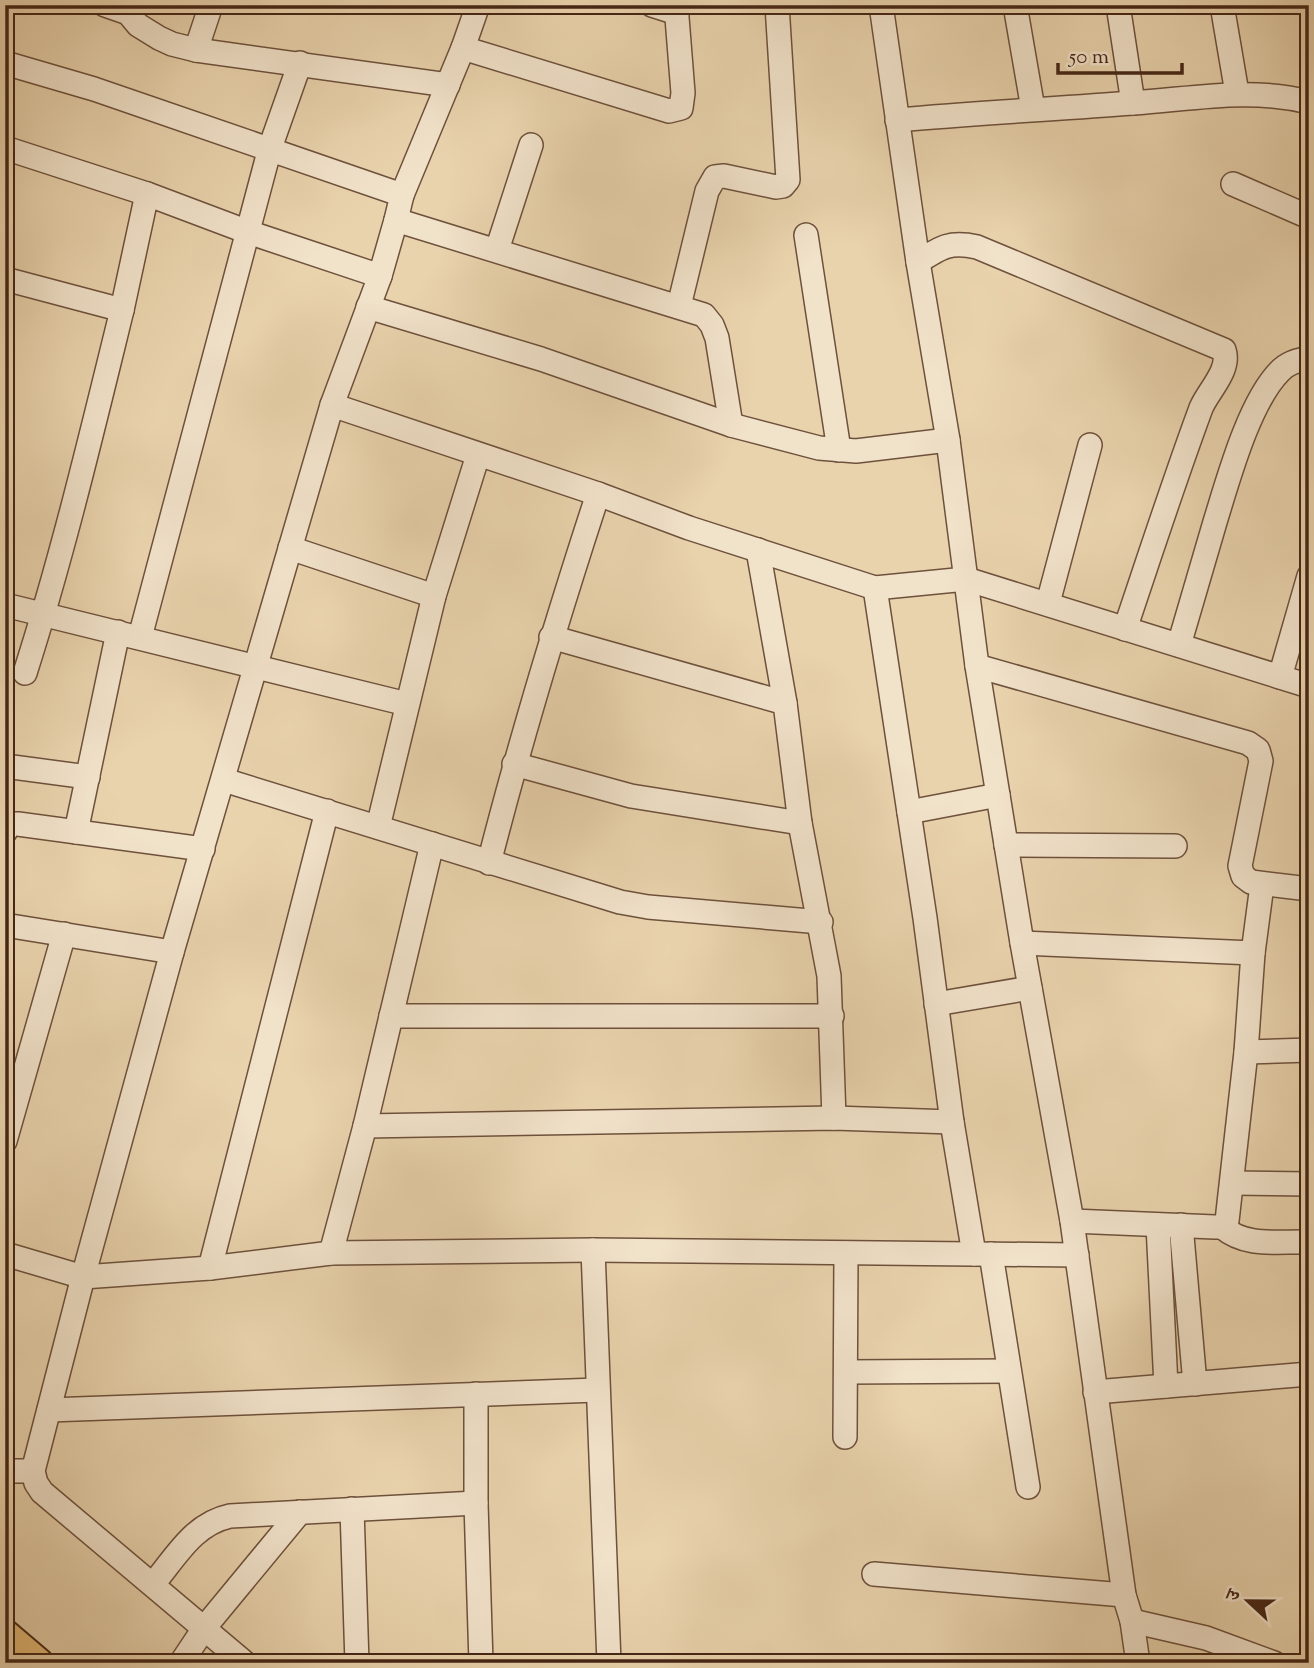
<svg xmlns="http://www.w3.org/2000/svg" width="1314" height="1668" viewBox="0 0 1314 1668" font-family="'Sorts Mill Goudy','Noto Serif Devanagari',serif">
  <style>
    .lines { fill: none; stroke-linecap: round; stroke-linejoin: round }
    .minor-casing { stroke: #6e513c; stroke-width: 26 }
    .major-casing { stroke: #452616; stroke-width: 32 }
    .minor { stroke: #f1e2ca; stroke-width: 23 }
    .major { stroke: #e4ba76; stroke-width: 28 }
  </style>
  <rect width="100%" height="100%" fill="#e9d3ad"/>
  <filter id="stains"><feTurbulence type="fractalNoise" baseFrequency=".00286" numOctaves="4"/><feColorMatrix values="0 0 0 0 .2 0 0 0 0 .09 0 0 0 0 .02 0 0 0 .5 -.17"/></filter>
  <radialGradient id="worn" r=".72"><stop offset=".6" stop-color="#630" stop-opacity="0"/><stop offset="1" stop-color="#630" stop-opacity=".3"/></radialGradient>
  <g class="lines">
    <g class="minor-casing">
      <g id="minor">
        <path d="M105,5L128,13L138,25L159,38L172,44L196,50L448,85"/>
        <path d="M652,5L677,13"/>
        <path d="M881,5L918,262L948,440L977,666L1022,943L1072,1221L1124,1595L1132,1621L1138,1663"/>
        <path d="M1015,5L1033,109"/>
        <path d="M1118,5L1133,103"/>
        <path d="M1222,5L1237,93"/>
        <path d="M463,48L669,111L681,108L683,93L676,5"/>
        <path d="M196,50L211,5"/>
        <path d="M5,63L94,89L402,195L396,220L704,315L712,325L717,338L731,425"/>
        <path d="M897,120C975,113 1054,109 1133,103C1193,99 1248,87 1309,102"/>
        <path d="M5,148L147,194"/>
        <path d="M1233,184L1309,217"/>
        <path d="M402,195L463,48L478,5"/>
        <path d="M806,235L839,450"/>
        <path d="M497,250L531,145"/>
        <path d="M918,262C941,247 950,241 977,247L1224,350C1231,370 1208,391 1201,408C1174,481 1150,555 1125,629"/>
        <path d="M380,276L396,220"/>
        <path d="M5,279L122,310L147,194L248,232L380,276L332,405L598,494L689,528L875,588L966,579L1309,686"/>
        <path d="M679,306L707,191L715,177L724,176L776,187L783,186L788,180L777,5"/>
        <path d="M368,307L541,359L731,425L819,448L856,451L948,440"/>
        <path d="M290,548L434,596"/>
        <path d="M758,550L785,703L800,823L829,976L834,1118"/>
        <path d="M875,588L925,918L952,1122L974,1254"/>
        <path d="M1048,603L1090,445"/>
        <path d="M5,605L407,704"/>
        <path d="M140,637L270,148L300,63"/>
        <path d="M551,637L785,703"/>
        <path d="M1179,645C1191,604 1203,563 1215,522C1228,480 1249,402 1280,371C1289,362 1297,361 1309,358"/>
        <path d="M977,666L1248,743L1258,750L1261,761L1240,866L1243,876L1251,882L1309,889"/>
        <path d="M25,673C63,554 92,432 122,310"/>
        <path d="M1280,677L1309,576"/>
        <path d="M514,764L631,796L800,823"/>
        <path d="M5,766L88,777"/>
        <path d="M224,780L620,902L648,907L821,922"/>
        <path d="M909,812L998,795"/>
        <path d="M378,827L434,596L478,455"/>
        <path d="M5,832L10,824H18L203,849"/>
        <path d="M76,832L118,632"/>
        <path d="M1006,845L1175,846"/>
        <path d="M489,863C521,738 558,616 598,494"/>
        <path d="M5,925L172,952"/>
        <path d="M1022,943L1253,953L1246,1052L1227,1221L1222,1227H1215L1072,1221"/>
        <path d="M1253,953L1262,885"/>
        <path d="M936,1004L1030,988"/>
        <path d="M391,1016H832"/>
        <path d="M1246,1052L1309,1050"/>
        <path d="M365,1126L834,1118L952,1122"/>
        <path d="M5,1141L64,934"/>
        <path d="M1233,1183L1309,1184"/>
        <path d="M1158,1225L1166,1386"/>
        <path d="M1181,1225L1195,1384"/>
        <path d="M1222,1227C1247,1248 1278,1241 1309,1242"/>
        <path d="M593,1250L609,1663"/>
        <path d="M331,1253L365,1126L432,844"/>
        <path d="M5,1254L83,1277L210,1268L331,1253L593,1250L1077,1255"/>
        <path d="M991,1254L1028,1487"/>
        <path d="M210,1268L327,811"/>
        <path d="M846,1372L1009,1371"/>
        <path d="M1095,1392L1309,1374"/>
        <path d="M476,1394V1503L481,1663"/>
        <path d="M49,1410L597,1390"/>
        <path d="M845,1437L846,1253"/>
        <path d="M5,1471H33"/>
        <path d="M352,1509L357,1663"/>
        <path d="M874,1574L1124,1595"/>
        <path d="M153,1584C176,1557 193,1524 230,1516L476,1503"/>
        <path d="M1132,1621L1206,1638L1274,1663"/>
        <path d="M181,1663L205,1627L300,1512"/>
        <path d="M245,1663L42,1492L36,1483L33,1471L83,1277L172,952L332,405"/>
      </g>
    </g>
    <g class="major-casing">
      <path id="major" d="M5,1634L39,1663"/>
    </g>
    <use href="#minor" class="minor"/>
    <use href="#major" class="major"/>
  </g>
  <rect width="1314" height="1668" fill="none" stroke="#e9d3ad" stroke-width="28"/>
  <rect x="7" y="7" width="1300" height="1654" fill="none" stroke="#452616" stroke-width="3.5"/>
  <rect x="14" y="14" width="1286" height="1640" fill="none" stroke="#452616" stroke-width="2"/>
  <g transform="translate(1248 1601) rotate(292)" stroke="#f1e2ca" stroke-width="5" paint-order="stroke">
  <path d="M0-5L12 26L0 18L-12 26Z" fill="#452616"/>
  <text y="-10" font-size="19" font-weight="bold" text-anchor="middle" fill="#452616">उ</text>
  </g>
  <path d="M1058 63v10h124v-10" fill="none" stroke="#452616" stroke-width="3.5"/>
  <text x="1069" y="63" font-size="21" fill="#452616" stroke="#f1e2ca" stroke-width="5" paint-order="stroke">50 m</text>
  <rect width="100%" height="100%" filter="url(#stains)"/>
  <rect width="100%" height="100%" fill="url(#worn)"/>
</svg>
